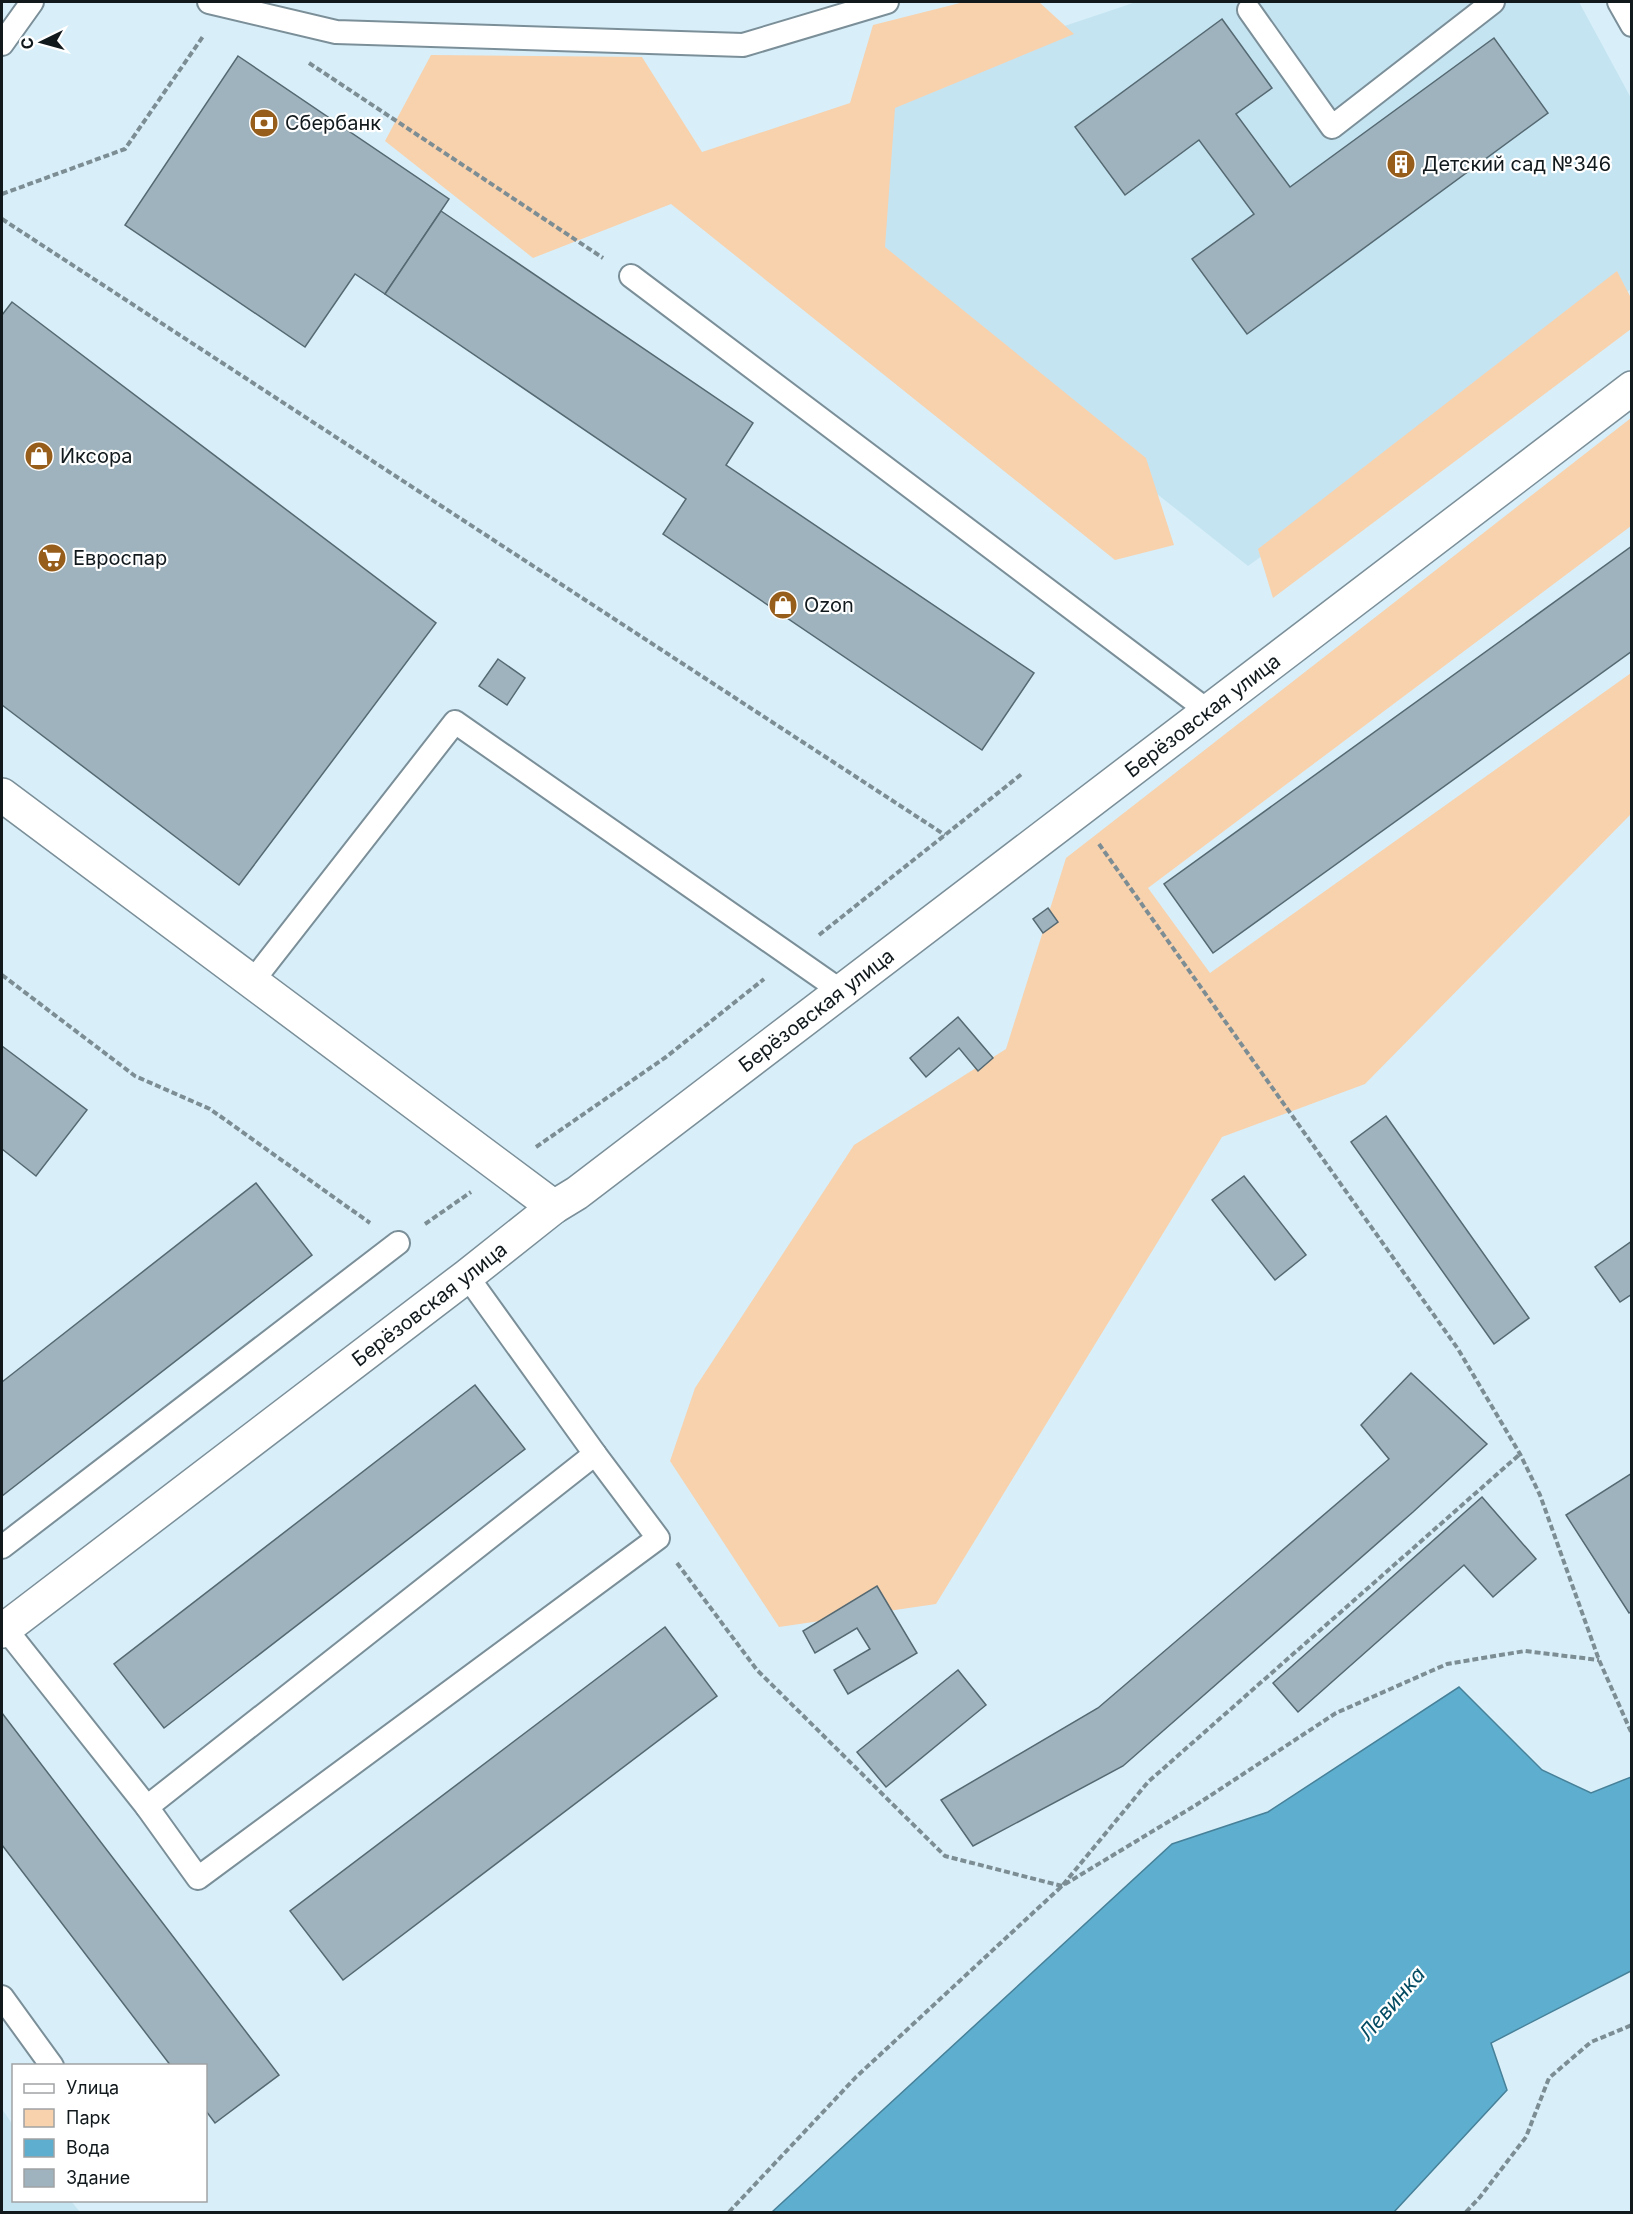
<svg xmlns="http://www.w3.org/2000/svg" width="1633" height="2214" viewBox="0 0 1633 2214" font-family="Inter,sans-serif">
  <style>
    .built { fill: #c5e4f2 }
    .green { fill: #f8d1ad }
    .water { fill: #5eaecf; stroke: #478199; stroke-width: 1.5 }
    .building { fill: #9eb3bd; stroke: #556972; stroke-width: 1.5 }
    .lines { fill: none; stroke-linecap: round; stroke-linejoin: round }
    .service-casing { stroke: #7b8f99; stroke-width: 26 }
    .minor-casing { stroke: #7b8f99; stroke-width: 36 }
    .tertiary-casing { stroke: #7b8f99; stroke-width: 36 }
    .path { stroke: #7d8d94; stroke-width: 4; stroke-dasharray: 6 3; stroke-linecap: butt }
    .service { stroke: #fff; stroke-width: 22 }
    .minor { stroke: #fff; stroke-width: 33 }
    .tertiary { stroke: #fff; stroke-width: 33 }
    .labels { text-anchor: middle; stroke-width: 4.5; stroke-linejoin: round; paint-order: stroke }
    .poi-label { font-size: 20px; fill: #11191c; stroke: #fff; text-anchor: start }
    .street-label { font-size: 20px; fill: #11191c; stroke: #fff }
    .water-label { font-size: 21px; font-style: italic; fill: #034b62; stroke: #fff }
  </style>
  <rect width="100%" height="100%" fill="#d8eff9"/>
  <g class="built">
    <path d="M1136,2H1579L1631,98V289L1248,566L856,256L865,93Z"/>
    <path d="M2,2109L13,2125L14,2200L71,2201L80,2212H2Z"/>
  </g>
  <g class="green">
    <path d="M964,2H1039L1074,34L895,108L885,247L1146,458L1174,545L1115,560L671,204L533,258L385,141L431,55L642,57L702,152L850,103L873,25Z"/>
    <path d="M1617,271L1631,298V329L1273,598L1258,549Z"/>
    <path d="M1631,418V526L1148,888L1210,973L1631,673V814L1365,1084L1222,1137L936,1604L779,1627L670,1461L695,1388L854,1145L1006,1049L1066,858Z"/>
  </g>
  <path class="water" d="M1459,1687L1542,1770L1591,1793L1631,1777V1971L1491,2043L1507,2090L1394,2212H772L1172,1844L1268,1812Z"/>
  <g class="building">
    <path d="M1222,19L1272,88L1236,114L1290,187L1494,38L1548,113L1247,334L1192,259L1254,214L1199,140L1125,195L1075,127Z"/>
    <path d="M238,56L449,199L385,294L355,274L305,347L125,225Z"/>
    <path d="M441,211L753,423L726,465L1034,673L982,750L663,534L686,499L385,294Z"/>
    <path d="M12,302L436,623L239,885L2,705V315Z"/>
    <path d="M1632,546V651L1213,953L1164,884Z"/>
    <path d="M498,659L525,678L507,705L479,686Z"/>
    <path d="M1048,908L1058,922L1043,933L1033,919Z"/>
    <path d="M958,1017L993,1058L978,1071L959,1048L926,1077L910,1058Z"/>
    <path d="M2,1046L87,1110L36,1176L2,1149Z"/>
    <path d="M1386,1116L1529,1318L1494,1344L1351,1142Z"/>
    <path d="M1244,1176L1306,1255L1275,1280L1212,1200Z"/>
    <path d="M256,1183L312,1255L2,1496V1382Z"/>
    <path d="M1632,1241V1294L1620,1302L1595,1267Z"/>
    <path d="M1411,1373L1487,1444L1413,1512L1123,1766L973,1846L941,1800L1098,1708L1389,1459L1361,1425Z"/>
    <path d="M475,1385L525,1449L164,1728L114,1664Z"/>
    <path d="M1632,1473V1611L1629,1613L1566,1515Z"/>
    <path d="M1482,1497L1536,1559L1493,1597L1464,1565L1298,1712L1273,1683Z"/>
    <path d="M877,1586L917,1653L848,1694L834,1670L870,1649L857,1628L815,1653L803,1631Z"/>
    <path d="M665,1627L717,1696L343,1980L290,1911Z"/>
    <path d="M958,1670L986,1705L886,1787L857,1752Z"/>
    <path d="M2,1713L279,2075L215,2123L206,2111V2066H171L2,1845Z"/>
  </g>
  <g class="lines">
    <g class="service-casing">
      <g id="service">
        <path d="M209,2L336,32L743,45L887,2"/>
        <path d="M1619,2L1632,25"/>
        <path d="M1249,10L1332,127L1493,2"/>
        <path d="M2,44L32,2"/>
        <path d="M631,276L1208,711"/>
        <path d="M252,982L455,722L841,991"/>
        <path d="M2,1547L398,1243"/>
        <path d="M5,1628L147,1807L595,1454L467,1276"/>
        <path d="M147,1807L198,1878L658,1538L595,1454"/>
        <path d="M2,1997L52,2066"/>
      </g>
    </g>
    <g class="minor-casing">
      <path id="minor" d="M2,795L554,1207"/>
    </g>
    <g class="tertiary-casing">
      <g id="tertiary">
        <path id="s1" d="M2,1631L467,1276L554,1207L577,1193L1632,388"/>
      </g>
    </g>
    <g class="path">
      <path d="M309,63L603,258"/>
      <path d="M2,194L125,149L204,35"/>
      <path d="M2,219L945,835"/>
      <path d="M1099,844L1458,1349L1520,1454L1540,1495L1599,1660L1632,1734"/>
      <path d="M819,935L1023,773"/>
      <path d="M2,975L135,1076L210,1109L370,1223"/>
      <path d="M536,1147L666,1057L764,979"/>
      <path d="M425,1224L471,1192"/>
      <path d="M677,1563L757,1670L945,1856L1062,1886L1196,1805L1336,1713L1447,1664L1525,1651L1599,1660"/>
      <path d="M729,2212L856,2077L1062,1886L1148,1782L1520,1454"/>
      <path d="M1466,2212L1480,2197L1526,2137L1549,2078L1591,2042L1632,2025"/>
    </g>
    <use href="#service" class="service"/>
    <use href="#minor" class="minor"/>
    <use href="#tertiary" class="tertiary"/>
  </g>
  <defs>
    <g id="bank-disc" transform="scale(1.5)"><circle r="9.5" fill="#975e1b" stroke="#fff"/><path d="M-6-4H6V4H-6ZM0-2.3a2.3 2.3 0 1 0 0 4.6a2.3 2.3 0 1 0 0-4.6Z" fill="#fff"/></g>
    <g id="building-disc" transform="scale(1.5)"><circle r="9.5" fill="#975e1b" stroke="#fff"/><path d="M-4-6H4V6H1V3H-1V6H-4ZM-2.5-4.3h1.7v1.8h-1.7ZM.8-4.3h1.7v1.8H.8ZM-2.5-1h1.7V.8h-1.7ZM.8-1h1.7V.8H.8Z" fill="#fff"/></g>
    <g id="shop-disc" transform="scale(1.5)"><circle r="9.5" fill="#975e1b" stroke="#fff"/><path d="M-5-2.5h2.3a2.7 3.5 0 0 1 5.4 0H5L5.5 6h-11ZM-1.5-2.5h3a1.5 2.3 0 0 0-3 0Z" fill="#fff"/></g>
    <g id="supermarket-disc" transform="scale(1.5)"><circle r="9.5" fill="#975e1b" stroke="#fff"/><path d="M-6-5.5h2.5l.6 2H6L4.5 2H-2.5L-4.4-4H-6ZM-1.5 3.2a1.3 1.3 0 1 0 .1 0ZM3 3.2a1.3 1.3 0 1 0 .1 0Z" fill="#fff"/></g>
  </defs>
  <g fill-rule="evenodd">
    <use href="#bank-disc" x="264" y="123"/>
    <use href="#building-disc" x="1401" y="164"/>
    <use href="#shop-disc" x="39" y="456"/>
    <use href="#supermarket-disc" x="52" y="558"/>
    <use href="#shop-disc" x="783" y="605"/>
  </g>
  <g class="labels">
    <g class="poi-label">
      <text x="285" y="130">Сбербанк</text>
      <text x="1422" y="171">Детский сад №346</text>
      <text x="60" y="463">Иксора</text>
      <text x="73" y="565">Евроспар</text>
      <text x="804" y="612">Ozon</text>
    </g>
    <g class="street-label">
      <text dy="7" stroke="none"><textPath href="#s1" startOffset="1510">Берёзовская улица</textPath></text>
      <text dy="7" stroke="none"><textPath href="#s1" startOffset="1024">Берёзовская улица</textPath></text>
      <text dy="7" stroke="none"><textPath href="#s1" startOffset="538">Берёзовская улица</textPath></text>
    </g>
    <g class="water-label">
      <text transform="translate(1392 2004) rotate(-49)" y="7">Левинка</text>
    </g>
  </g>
  <rect width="1633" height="2214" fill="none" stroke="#11191c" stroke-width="6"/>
  <rect x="12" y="2064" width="195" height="138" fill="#ffffff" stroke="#a0a3a4" stroke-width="1.5"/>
  <rect x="24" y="2084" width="30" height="9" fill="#ffffff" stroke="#a0a3a4" stroke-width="1.5"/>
  <text x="66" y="2094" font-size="18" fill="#11191c">Улица</text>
  <rect x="24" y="2109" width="30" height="18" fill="#f8d1ad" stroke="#a0a3a4" stroke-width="1.5"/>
  <text x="66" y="2124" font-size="18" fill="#11191c">Парк</text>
  <rect x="24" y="2139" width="30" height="18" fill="#5eaecf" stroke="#a0a3a4" stroke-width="1.5"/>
  <text x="66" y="2154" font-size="18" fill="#11191c">Вода</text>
  <rect x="24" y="2169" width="30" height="18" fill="#9eb3bd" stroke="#a0a3a4" stroke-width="1.5"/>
  <text x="66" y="2184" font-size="18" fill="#11191c">Здание</text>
  <g transform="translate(42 42) rotate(265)" stroke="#ffffff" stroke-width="4.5" paint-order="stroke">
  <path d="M0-4.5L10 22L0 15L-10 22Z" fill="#11191c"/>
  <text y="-9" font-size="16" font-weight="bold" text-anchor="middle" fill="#11191c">С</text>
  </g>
</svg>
